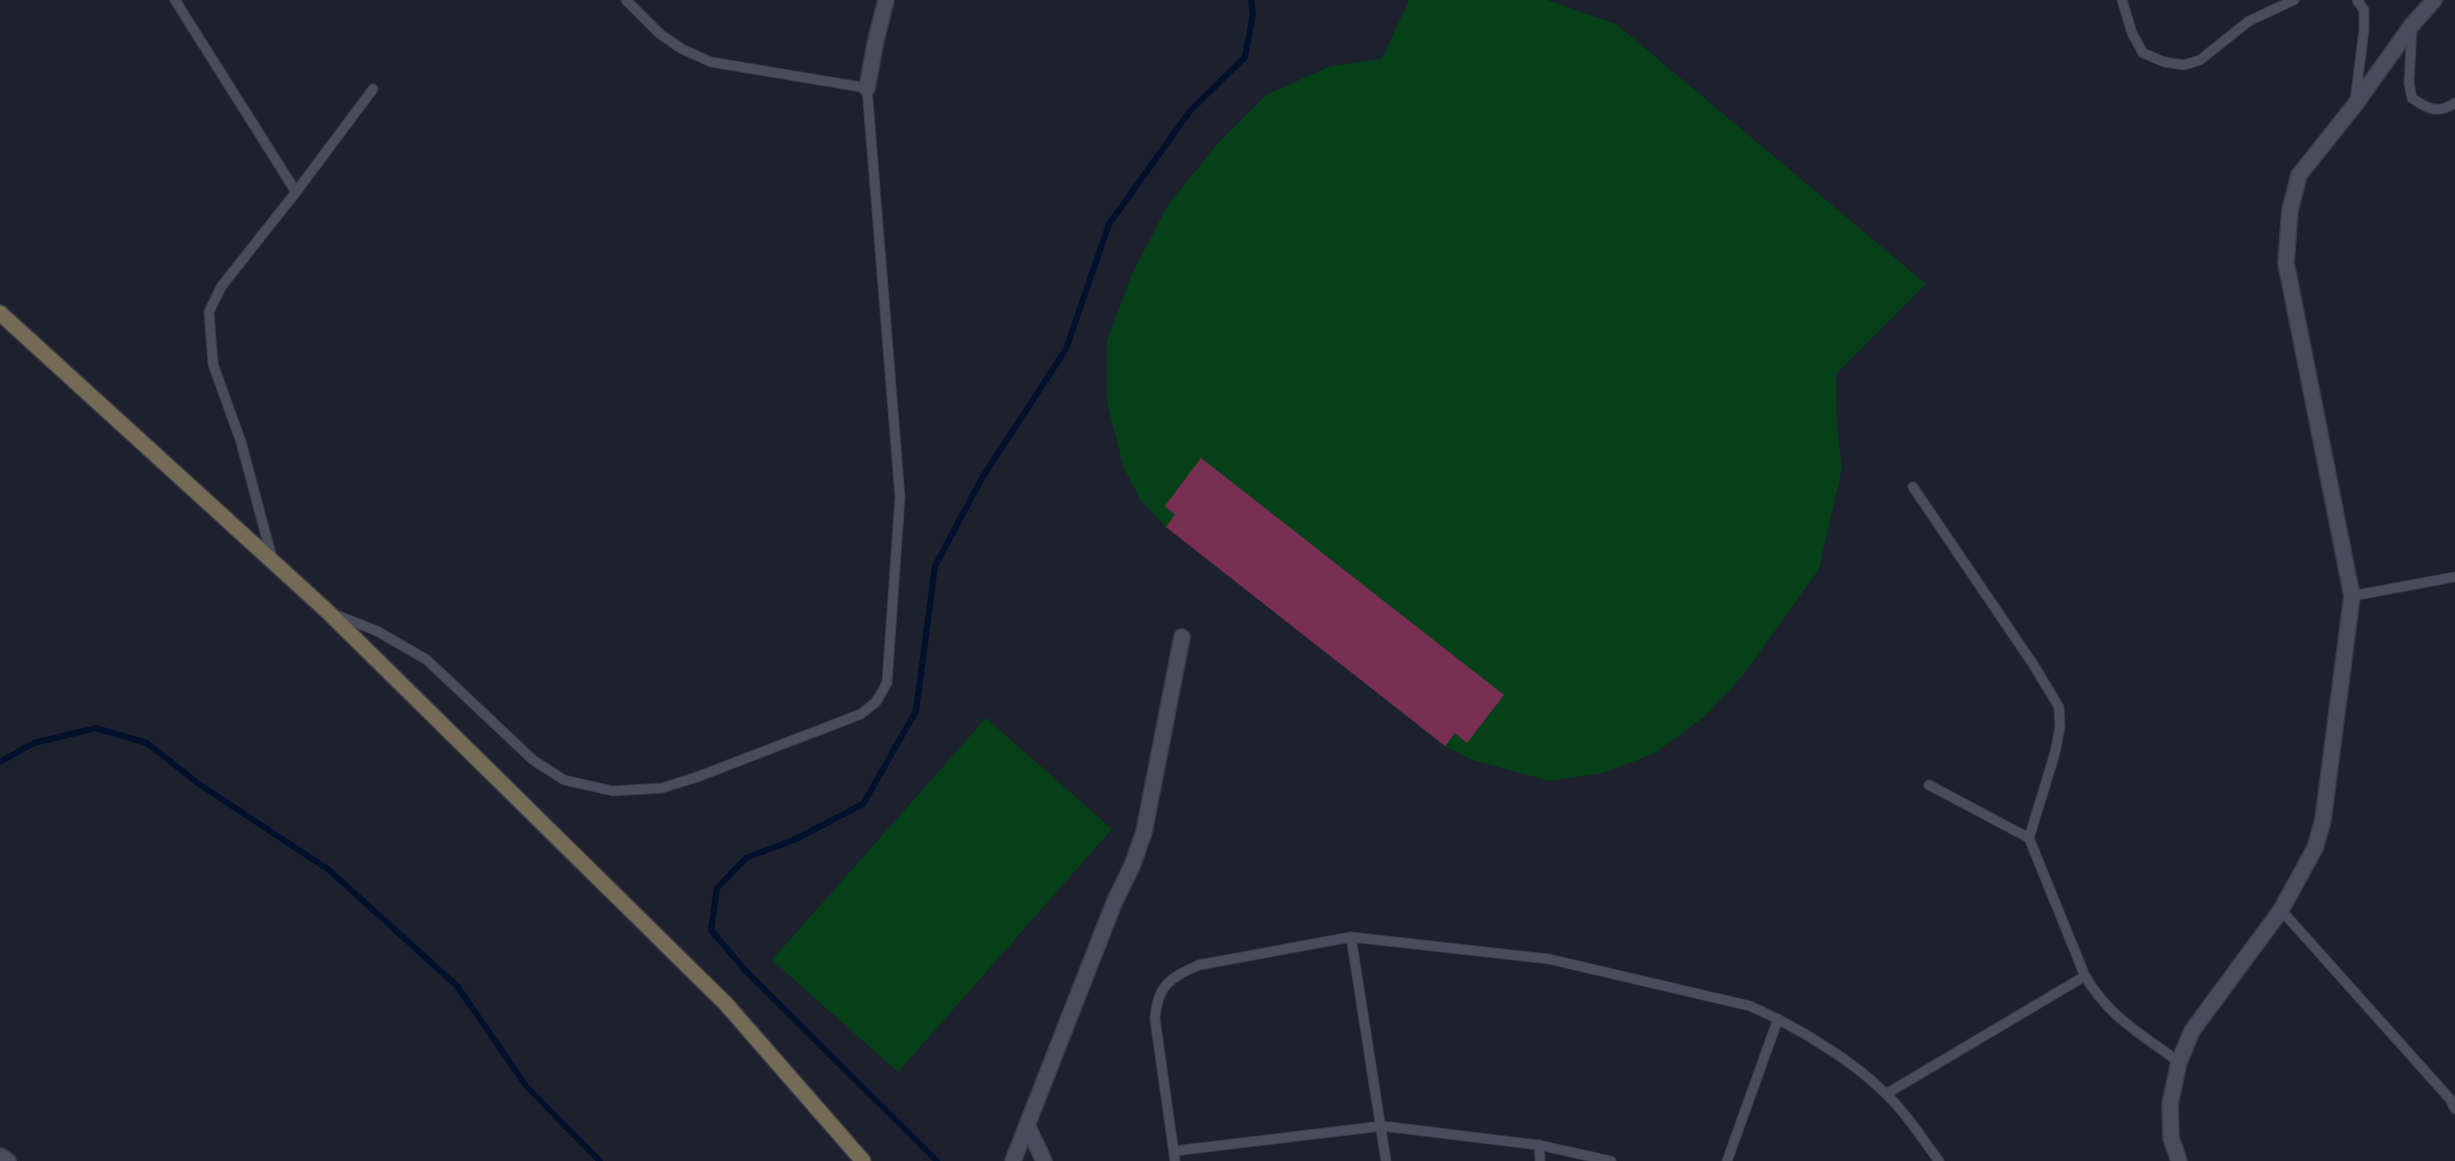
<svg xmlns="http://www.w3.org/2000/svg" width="2455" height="1161" viewBox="0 0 2455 1161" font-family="Signika,sans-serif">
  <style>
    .garden { fill: #054019 }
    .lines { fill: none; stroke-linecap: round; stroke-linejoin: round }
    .stream { stroke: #00102d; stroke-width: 6 }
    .building { fill: #792f53 }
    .lane-casing { stroke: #3a3d47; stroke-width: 11 }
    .street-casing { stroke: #3a3d47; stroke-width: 18 }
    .secondary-casing { stroke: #3a3d47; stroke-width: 18 }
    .lane { stroke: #484d5b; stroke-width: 9 }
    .street { stroke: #484d5b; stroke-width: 15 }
    .secondary { stroke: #756a55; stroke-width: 15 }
  </style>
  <rect width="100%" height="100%" fill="#1c212d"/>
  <g class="garden">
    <path d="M1409,0H1547L1616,24L1926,284L1836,374L1837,426L1842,468L1819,569L1744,674L1705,716L1655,753L1603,773L1549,781L1473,760L1445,746L1166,527L1141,501L1124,468L1107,403V340L1132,274L1168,205L1219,142L1266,95L1331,66L1382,59Z"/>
    <path d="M986,718L1112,829L898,1072L772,960Z"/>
  </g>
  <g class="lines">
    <g class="stream">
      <path d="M0,762L34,743L96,728L147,743L199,784L329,870L457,986L527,1087L600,1161"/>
      <path d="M937,1161L744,969L711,930L717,888L746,858L796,839L863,804L916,711L935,566L982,478L1066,349L1109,224L1190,111L1245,57L1253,14L1251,0"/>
    </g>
  </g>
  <path class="building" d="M1201,458L1504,695L1467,743L1455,733L1445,746L1166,527L1175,515L1165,506Z"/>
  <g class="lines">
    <g class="lane-casing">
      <g id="lane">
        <path d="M175,0L296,192"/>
        <path d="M2122,0L2132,33L2143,53L2164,62L2184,65L2200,60L2249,21L2294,0"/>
        <path d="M2412,28L2409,83L2412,98C2427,109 2438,114 2455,103"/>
        <path d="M2355,101L2364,30V10L2357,0"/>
        <path d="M1913,487L2033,664L2059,707L2060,727L2055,753L2029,838"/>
        <path d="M272,558L241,442L213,364L209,312L221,287L296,192L373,89"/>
        <path d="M2352,596L2455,577"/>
        <path d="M334,614L377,631L427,660L533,760L564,780L613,791L662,788L697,777L861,714L876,702L887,683L900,497L867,88L711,62L682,49L660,34L626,0"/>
        <path d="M1929,785L2029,838L2085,976C2109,1017 2141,1034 2179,1062"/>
        <path d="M2281,910L2450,1099L2455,1109"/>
        <path d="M1351,937L1386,1161"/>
        <path d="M1886,1094L2085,976"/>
        <path d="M1539,1145L1540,1161"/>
        <path d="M1174,1151L1382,1126L1539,1145L1611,1161"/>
        <path d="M1175,1161L1155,1019C1157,986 1170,977 1199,965L1351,937L1549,959L1750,1006C1800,1028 1865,1067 1900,1109C1914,1125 1926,1144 1939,1161"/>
        <path d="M1727,1161L1778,1019"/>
      </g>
    </g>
    <g class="street-casing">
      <g id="street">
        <path d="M867,88L876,40L886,0"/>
        <path d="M1027,1125L1044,1161"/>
        <path d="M0,1156L8,1161"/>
        <path d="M1013,1161L1114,903L1132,866L1144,832L1182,637"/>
        <path d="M2179,1161L2171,1138L2170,1104L2179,1062L2192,1031L2281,910L2315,848L2323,820L2352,596L2286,263L2290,210L2299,175L2354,106L2412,25L2434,0"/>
      </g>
    </g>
    <g class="secondary-casing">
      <path id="secondary" d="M0,313L327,611L726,1004L863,1161"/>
    </g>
    <use href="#lane" class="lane"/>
    <use href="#street" class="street"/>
    <use href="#secondary" class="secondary"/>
  </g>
</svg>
